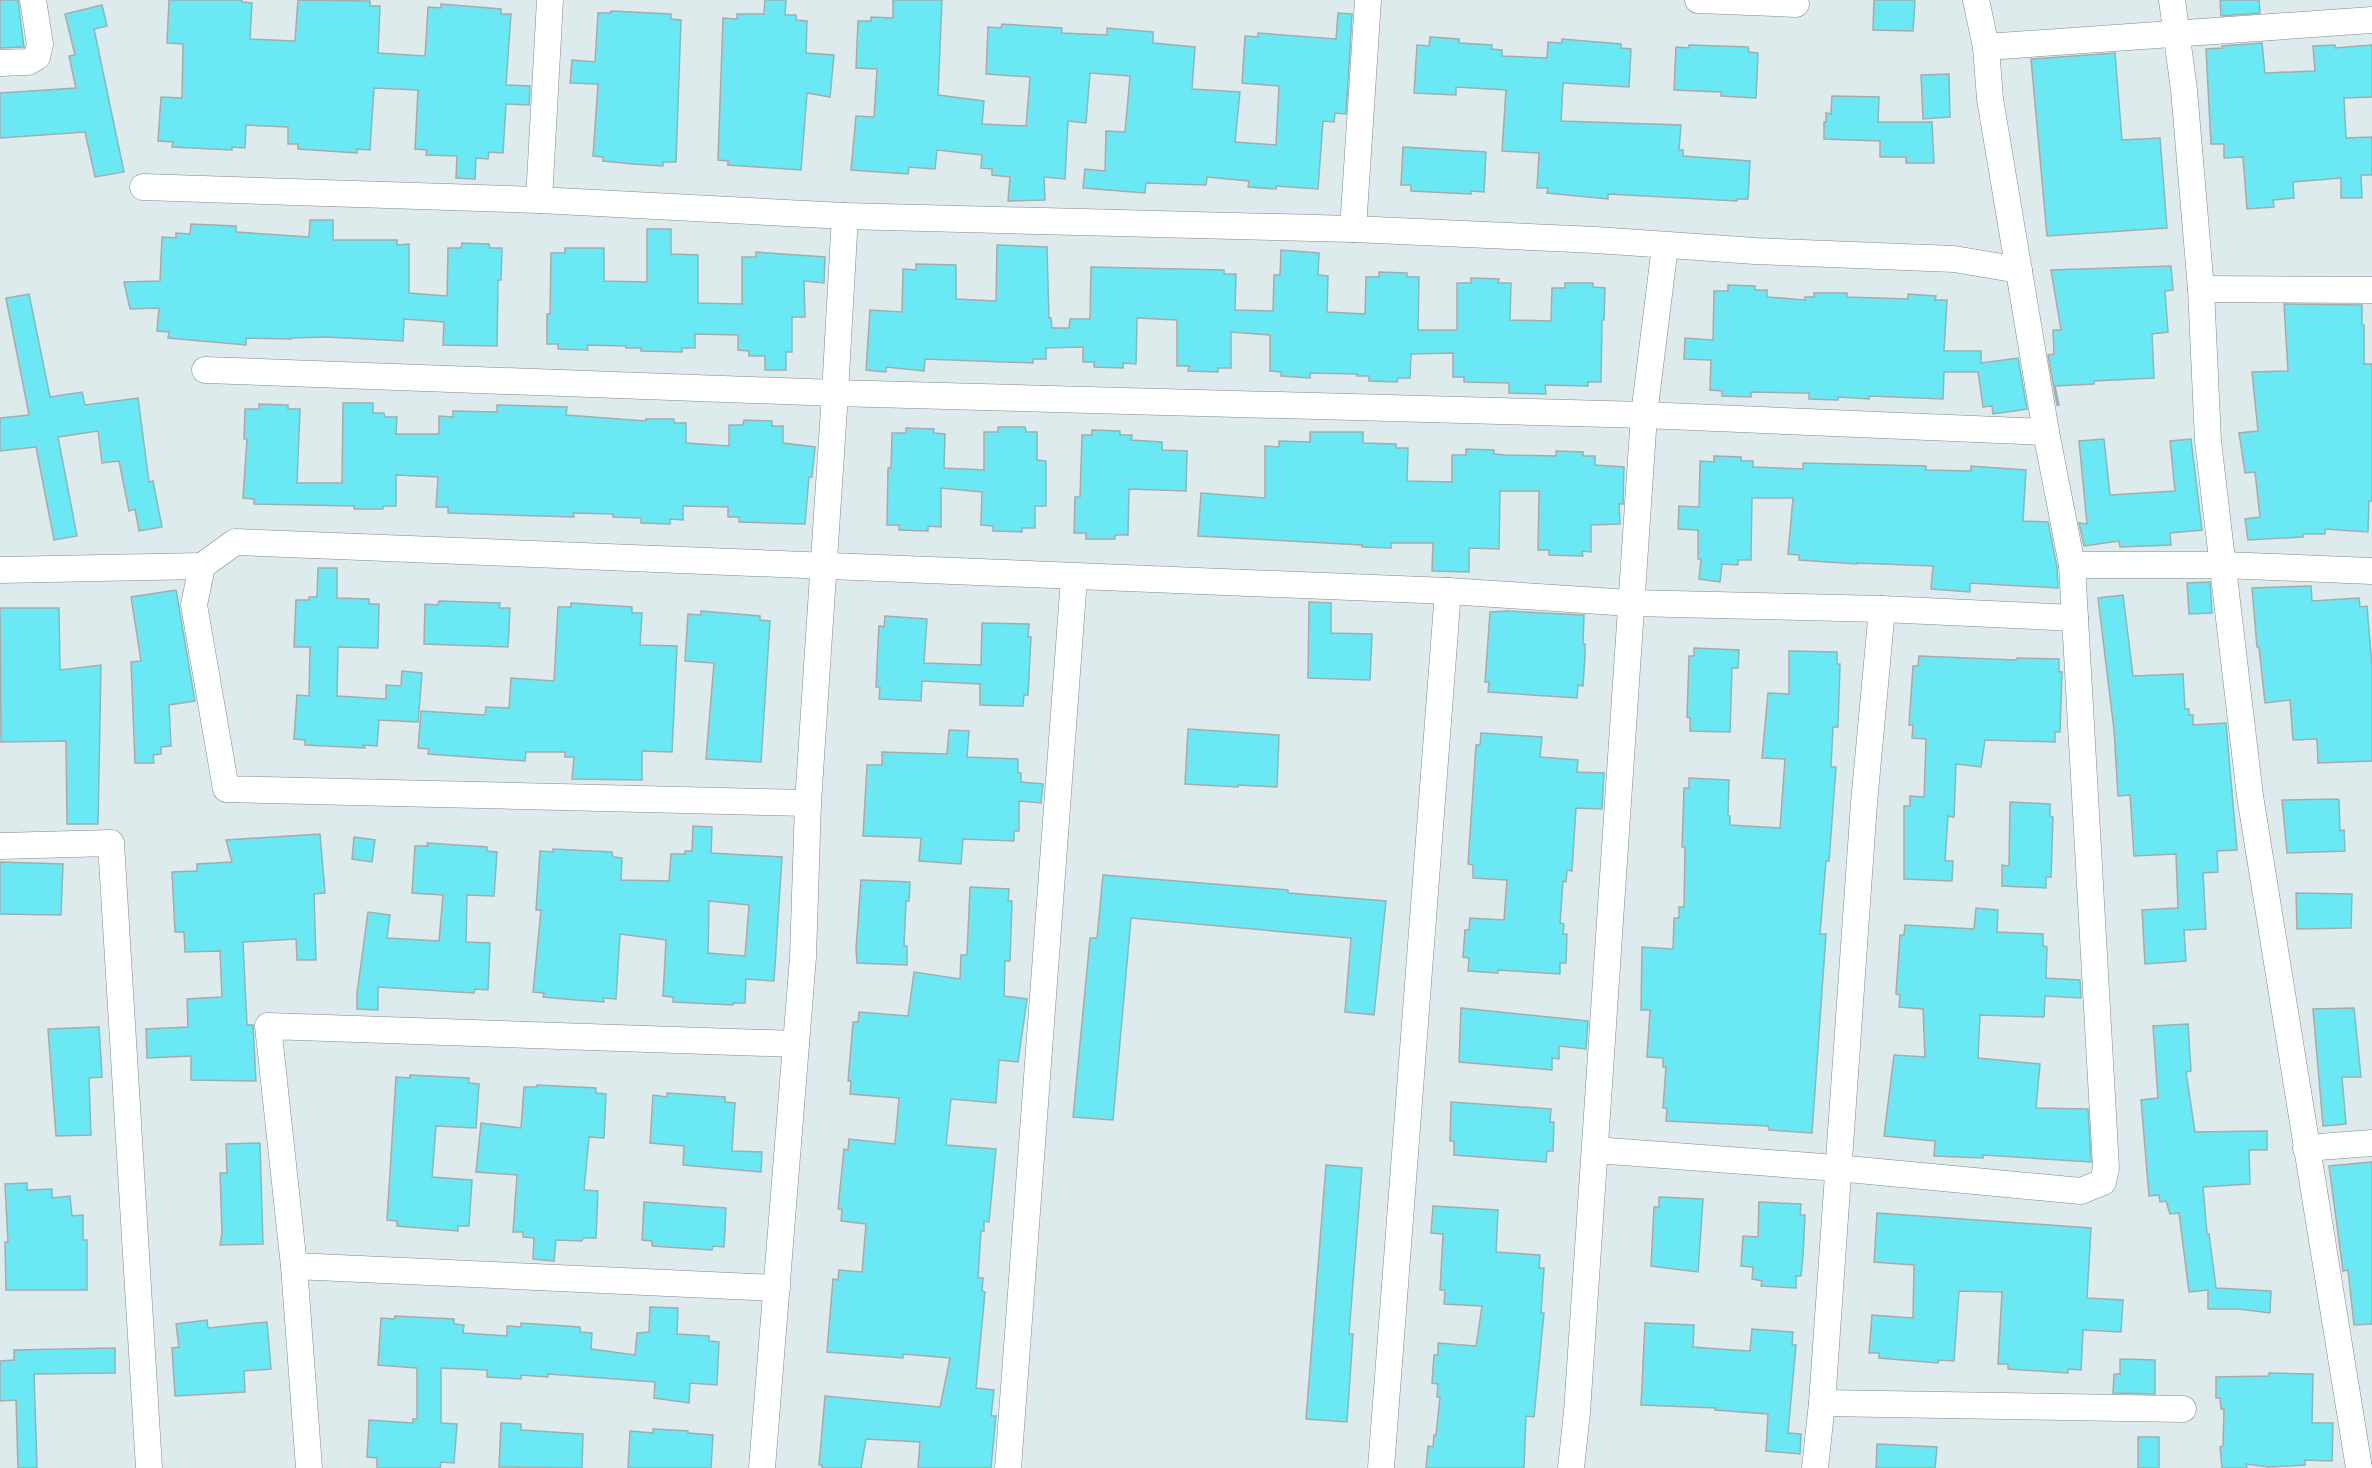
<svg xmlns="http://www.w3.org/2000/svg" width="2372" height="1468" viewBox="0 0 2372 1468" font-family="'Noto Sans',sans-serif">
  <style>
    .building { fill: #6ae9f5; stroke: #a1adae; stroke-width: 1.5; fill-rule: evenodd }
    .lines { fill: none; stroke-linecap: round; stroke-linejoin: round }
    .minor-casing { stroke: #7e8a8b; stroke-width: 27 }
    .minor { stroke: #fff; stroke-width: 26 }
  </style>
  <rect width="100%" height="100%" fill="#deebed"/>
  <g class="building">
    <path d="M0,0H18L24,47L0,48Z"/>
    <path d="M169,0H242V2L252,3L250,39L295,41L298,0L370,1V6H380L378,53L425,56L428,7L441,8V4L501,9V14H511L506,85L530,86L529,105L506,104L503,153L489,152L488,159L476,158L475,179L456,178L457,156L426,155L427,150L415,149L418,90L374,88L370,150L357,149V153L298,149V144H288V127L246,125L245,148L232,147V150L172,147L173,142L158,141L161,97L182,98L183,44L167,43Z"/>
    <path d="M765,0H786L785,15H796V20L807,21L806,53L834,55L830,97L807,93L801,170L728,165V161L718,160L723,18L737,19V14H764Z"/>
    <path d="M893,0H942L938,95L984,101L982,124L1026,126L1030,77L986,74L988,27L1001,28L1002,24L1062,28L1061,33L1107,35V28L1153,32V43L1195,47L1192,89L1240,92L1235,142L1276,145L1279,86L1242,83L1245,36L1258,37V33L1336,39L1338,13L1352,14L1346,114L1335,113L1334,122L1323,121L1318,189L1276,186V189L1248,187L1249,181L1207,177L1206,185L1146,183L1145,193L1083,188L1085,169L1105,171L1106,131L1125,132L1130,76L1090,73L1086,123L1068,121L1065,179L1044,177L1045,200L1008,201L1010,177L992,175V169L981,168L982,155L937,150L935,169L909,167L908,174L851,170L856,116L874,117L877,69L856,68L858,21H871V17L893,18Z"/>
    <path d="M1874,0H1915L1913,31L1873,30Z"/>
    <path d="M2220,0H2259L2260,13L2221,16Z"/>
    <path d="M102,5L107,26L94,29L124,172L95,177L85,132L0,138V93L76,88L69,56L75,55L65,14Z"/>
    <path d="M611,11L671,14V19L681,20L676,162H663V166L633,164L603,161V157L593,156L598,84L570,83L572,60L595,62L598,13H611Z"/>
    <path d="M1430,37L1459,39V43L1492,45L1491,49L1502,50V56L1547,58L1548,42L1562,43V39L1621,44V48L1631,49L1629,87L1563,83L1561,121L1681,125L1679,150H1683V156L1750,161L1748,199H1737V201L1608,194V199L1547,193L1548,188H1537L1539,153L1502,151L1506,90L1456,87V95L1414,93L1417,45L1429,46Z"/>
    <path d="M2262,43L2265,73L2315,71L2313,46L2335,45V48L2372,45V97L2344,98L2346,138L2372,137V175H2361L2362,198H2341V178L2293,182L2294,198L2273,200L2274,207L2247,209L2243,157L2224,158V144H2211L2206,49L2222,48V46Z"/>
    <path d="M1689,45L1748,47L1749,52L1758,53L1756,98L1721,96V92L1674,90L1676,47L1689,48Z"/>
    <path d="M2115,53L2122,140L2160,138L2167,228L2047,236L2031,59Z"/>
    <path d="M1949,74L1950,117L1923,119L1921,75Z"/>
    <path d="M1832,96L1879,97L1878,122H1932L1934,163H1906V157H1880V141L1824,139V122H1826V113L1831,114Z"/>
    <path d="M1403,147L1486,152L1484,192L1471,191V194L1411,191V185H1401Z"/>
    <path d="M310,220H333V240H397V245L409,244V293L447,296L448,248H461L462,243L489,244L490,248H502L501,280H498L497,346L443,345L444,322L404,319L403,341L326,337L291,338V339L246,338V345L168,338L169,332L157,331L159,308L130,309L124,282L160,281L162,237L176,238V233L190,234L191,224L236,226V232L309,237Z"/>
    <path d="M647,229H671V254L698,255V303L742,304V257H756V252L825,257L824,283L804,281L805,317H792V352H786V370H765V356H749V351L738,350V335L695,334V348H682V352L641,351V348H626V346L587,345L588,350L558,349V344H547V314H550L551,253H565V248H604V281L647,282Z"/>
    <path d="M997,245L1047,247L1049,318H1051L1052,328H1069L1070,319H1090L1091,267L1224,270V274H1236L1235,310L1273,311L1274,275H1280L1281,250L1319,253L1318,275L1328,276L1327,312L1365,314L1366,277H1379V272L1407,273V277H1419L1418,330H1457V283H1471V278L1499,279L1498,283H1511L1510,320L1551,321L1552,288H1565V283H1593V287L1605,288L1604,320H1602L1601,382H1588V386L1545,385L1546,394L1509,393V383L1464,382V377H1453V353L1411,354L1410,378H1398L1397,382L1369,381V376H1357V374L1310,373V378L1281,376V372L1270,371V335L1231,332V368H1218V372L1188,371L1189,366H1177V320L1137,318L1136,364L1123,363V368L1094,367V362H1083V347L1046,348V359H1033V363L925,359L924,371L886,367V372L866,370L870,310L902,312L903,269L916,270V264L956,265V299L996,301Z"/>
    <path d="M2171,266L2173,290L2165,291L2168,332L2152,334L2154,378L2094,381V384L2055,386L2059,405H2057L2048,355L2054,354L2053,330H2061L2051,270Z"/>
    <path d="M1728,285L1755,286V290H1767V297L1805,300V297H1814V293H1847V297L1908,299V294L1936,296L1935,300H1947L1944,351H1981V363L2018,358L2027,409L1993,414L1992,406L1983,407L1978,372H1944L1943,399L1869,396V399L1838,397V400L1809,399V393H1798L1751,392V397L1722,396V391L1710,390L1711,360L1684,359L1685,338L1713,340L1714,291H1728Z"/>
    <path d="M29,294L50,397L82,392L85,405L138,398L149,482L153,481L162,527L139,531L135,509L129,511L119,461L102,463L98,431L58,437L77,536L54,540L36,447L0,451V418L29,415L6,298Z"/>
    <path d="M2284,304L2362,305V325H2364V364H2372V501H2369L2368,532L2325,529V534H2303V537L2248,540L2245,519L2260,517L2255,472L2245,473L2239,433L2258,431L2252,372L2288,371Z"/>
    <path d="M343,403H373V413H384L385,417H397L396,434H439V416L453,417V411L497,412V405L567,407L566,415L646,421V419H674V423H686V443L729,446V425H743L744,420L772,421V426H783V443L815,447L812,477H809L805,524L739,522V517H728V507L683,506V520L670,519V524L641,523V518L613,517V514L573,513L574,517L448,513V507H436L438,477L396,475V506H383V509H354V506L254,504V499L243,498L247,439H244L245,409H259V404L288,405V409H300L297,483H342Z"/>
    <path d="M998,427H1025L1026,432H1037V460L1046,461V506H1035V528H1022V532L993,531V526L981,525L982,492L941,488V527L928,526V531L899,530V525H887L888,468H891L892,433H906V428L934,429L933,433L945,434L944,468L984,470V432H998Z"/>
    <path d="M1092,430L1120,431V435H1132L1131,440L1162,442V450L1187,451L1186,491L1129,489L1128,535H1115V539H1086V533H1074L1075,497H1080L1082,435H1092Z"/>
    <path d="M1310,432H1363V443L1396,444V448H1408L1407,481L1452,482V455H1466V449L1494,450V454L1506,455L1556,456V451L1583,452V456H1595V465L1624,467L1623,504H1619L1620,524L1591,525V552L1582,551L1583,556L1549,555V550H1538L1539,491H1500L1499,549L1469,548V572L1432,571L1433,543H1391V548L1362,547V545L1198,536L1201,493L1265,498V446L1279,447V441L1310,442Z"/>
    <path d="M2104,439L2110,495L2175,491L2170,441L2191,439L2202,530L2170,533L2171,545L2120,547L2119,541L2084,546L2079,523L2087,524L2079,441Z"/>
    <path d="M1714,456L1741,457V461H1753V467L1803,469V463L1926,466V470L1971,471V466L2026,470L2023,521L2048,522L2057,567L2058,588L1970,583V592L1931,589L1933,566L1857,563V564L1799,560V555L1788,554L1793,498H1752L1751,560H1738V565L1722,564L1720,582L1699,579L1701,559H1698V530L1678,529L1679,506L1699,507L1700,461L1714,462Z"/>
    <path d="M318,568H337V598L369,599V604H379L378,648L338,647L337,696L386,699V685L401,686L402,671L422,673L418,722L379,720L377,746L363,745L365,748L305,745V740L294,739L297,695L309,696L310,647H294L296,600H309V597H317Z"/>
    <path d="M2210,582L2212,613L2189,614L2187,583Z"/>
    <path d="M2311,586L2312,601L2359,598L2360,607L2367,606L2372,666V761L2318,763L2317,739L2293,740L2290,700L2265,703L2259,647H2257L2252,588Z"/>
    <path d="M176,590L195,701L169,705L171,746L161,747V754L153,755L154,763H135L131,662L141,661L131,597Z"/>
    <path d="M2123,595L2133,676L2183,674L2185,709H2189V715H2193V725L2226,723L2237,850L2217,851L2218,872L2203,873L2206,929L2184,930L2186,961L2145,964L2142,910L2178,908L2176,854L2134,856L2130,795L2118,796L2114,730L2098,598Z"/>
    <path d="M439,601L500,603L499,608H510L508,647L424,644L425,604L438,605Z"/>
    <path d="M1309,602L1331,603V633L1372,634L1370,680L1308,678Z"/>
    <path d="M571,603L632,607V613H642L640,645L677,646L672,752L642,751V780L572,779L574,757H565V752H526L525,761L428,754L429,749L418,748L421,711L485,715L486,707L509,708L511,678L554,681L558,607H571Z"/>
    <path d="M0,608H59L60,670L101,665L98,824H67L66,741L1,742Z"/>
    <path d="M701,611L760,616V620L770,621L761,762L706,759L714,663L685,661L688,614L701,615Z"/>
    <path d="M1507,611L1584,615L1583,644H1585V657L1583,686L1578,685L1577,698L1488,692L1489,682H1485L1490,612Z"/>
    <path d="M885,616L927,619L924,663L981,665L982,623L1029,624L1028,637H1031L1028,695H1024L1023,706L980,705V684L922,681L921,701L879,699L880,687H876L878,644L879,626L884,627Z"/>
    <path d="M1694,648L1739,650L1738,668H1732L1730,732L1690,731V718L1687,717L1689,656H1694Z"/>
    <path d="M1789,651L1837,652V664H1840L1838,727H1833L1831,767H1836L1829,861H1826L1820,934H1826L1812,1133L1769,1130L1768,1126L1666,1121L1667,1108H1663L1666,1067H1663V1058L1647,1057L1650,1010H1641L1642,947L1673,949L1674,918H1679V907H1684L1685,847H1682L1684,788H1689V778L1729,780L1728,815L1730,816V825L1780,828L1785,759L1762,758L1768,693L1789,694Z"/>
    <path d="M1919,656L2016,660L2017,658L2059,659V672H2062L2060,732H2055V742L1985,740L1981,767L1956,764L1954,817L1948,816L1945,861H1953L1952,881L1904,879V806H1910V796L1924,797L1926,739L1912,738L1913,725H1909L1913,666H1918Z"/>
    <path d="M1188,729L1279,735L1277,787L1238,785V787L1185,784Z"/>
    <path d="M949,730L969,731L967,757L1018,759V773H1021V782L1043,784L1041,803L1019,801V831H1014V841L963,839L961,864L919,861L921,838L863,836L867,765H882V752L947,754Z"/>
    <path d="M1481,733L1542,737L1540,757L1578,760L1577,772L1604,773L1602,809L1576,808L1572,871L1567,870L1566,882L1563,881L1560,923L1564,924L1563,934H1567L1566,963H1560V974L1498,970V973L1468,971L1469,958L1463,957L1465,930H1469L1470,918L1504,920L1507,880L1473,878V865L1468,864L1476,745H1480Z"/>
    <path d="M2337,799L2339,800L2340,831L2344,830L2345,851L2287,853L2282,800Z"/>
    <path d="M2010,802L2050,804V816L2053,817L2051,877H2046V888L2002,886V865L2009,866Z"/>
    <path d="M693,826L712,827L711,853L782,857L774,981L746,979L745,1003H733V1005L673,1002V997L663,996L666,940L620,934L616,999L603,998L604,1002L576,1000L543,997L544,993L533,992L541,910H536L540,851L553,852V849L612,852L613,857L622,858L621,880L669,881L671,854H685V851H692ZM709,901L749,905L745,956L708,953Z"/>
    <path d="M320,834L325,893L314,894L316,960H297L296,939L243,942L247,1025H253L256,1081L191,1080V1056L147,1058L146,1029L188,1027L187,999L222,997L220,951L185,952L184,932H175L172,872L197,871V864L232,862L226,840Z"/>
    <path d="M354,837L375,840L372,862L352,859Z"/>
    <path d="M427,843L487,847V851L497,852L494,896L467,895L466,942L490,943L488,990L475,989L474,993L378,987V1010L357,1009V993L368,912L390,915L387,938L439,941L443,895L412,893L415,846H428Z"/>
    <path d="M0,862L63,864L61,915L0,914Z"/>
    <path d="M1103,875L1288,890V893L1386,901L1374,1015L1345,1012L1351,938L1131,918L1113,1120L1073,1117L1090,938H1097Z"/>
    <path d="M861,880L910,882L909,901H906L904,946H907V965L857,963L856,949Z"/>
    <path d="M970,887L1009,889L1008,901H1012L1010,961H1005L1004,996L1027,999L1018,1062L999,1060L996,1103L951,1099L946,1145L996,1149L989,1222L984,1221V1231H981L978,1278H983L982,1291L985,1292L976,1388L994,1390L991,1416H996L991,1468H918L920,1442L866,1439L861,1468H822V1465H819L825,1396L940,1407L950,1358L903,1354V1358L827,1352L833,1279L838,1280L839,1270L862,1272L866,1224L841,1221L842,1209H838L844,1149L848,1150L849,1139L895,1144L899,1098L850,1094L851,1081H848L853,1022H858L859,1012L908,1016L914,972L960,979L961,955H967Z"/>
    <path d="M2296,893L2352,894L2351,928L2297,929Z"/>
    <path d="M1976,908L1998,910L1997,932L2043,934V946L2047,947L2046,978L2080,980L2081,998L2045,996L2044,1017L1980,1015L1978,1058L2040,1064L2036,1108L2088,1109L2091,1162L1983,1155V1158L1934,1156L1935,1141L1884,1136L1894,1055L1925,1057L1923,1009L1899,1007L1900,995L1896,994L1900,935H1904L1905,925L1974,929Z"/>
    <path d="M1461,1008L1588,1021L1586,1049L1559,1046V1059L1552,1058V1070L1459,1062Z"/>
    <path d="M2354,1008L2361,1077H2342L2346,1124L2323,1126L2313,1009Z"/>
    <path d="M2188,1024L2191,1071L2186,1072L2195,1132L2267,1131V1150H2249L2250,1184L2203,1187L2207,1234H2209L2216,1288L2271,1291L2270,1313L2238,1309H2208V1290L2189,1292L2179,1213L2170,1214L2166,1201L2160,1202L2159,1195L2149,1196L2141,1100L2158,1098L2153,1026Z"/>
    <path d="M99,1027L102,1077L89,1078L91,1135L56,1136L48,1029Z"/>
    <path d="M410,1075L469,1078V1083L479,1084L476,1128L436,1126L432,1177L472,1180L469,1226H458V1231L397,1226V1221L387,1220L396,1077L410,1078Z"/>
    <path d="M537,1085L596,1088V1093L606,1094L604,1138L589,1137L584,1190L598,1191L596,1238H583L582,1241L556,1240L554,1261L533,1259L534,1238L523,1237V1232H513L517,1175L476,1172L481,1123L521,1128L524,1087H537Z"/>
    <path d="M667,1093L725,1097V1102L735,1103L732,1151L762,1152L761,1172L683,1165L684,1146L650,1143L653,1095L667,1097Z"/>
    <path d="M1451,1102L1551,1109L1550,1122H1554L1553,1151H1547L1546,1162L1454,1155V1141H1450Z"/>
    <path d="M260,1143L263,1244L220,1245L222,1233L220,1173H227L226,1144Z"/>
    <path d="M2372,1162V1324L2354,1325L2348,1270L2343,1271L2329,1166Z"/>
    <path d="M1326,1165L1362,1168L1349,1334H1353L1347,1422L1306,1419Z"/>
    <path d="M27,1183V1190L52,1189V1198L70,1196L72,1216L83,1215V1240H87V1290H6L5,1242H8L5,1184Z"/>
    <path d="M1659,1197L1703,1199L1698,1272L1651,1266L1654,1207H1659Z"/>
    <path d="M644,1202L726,1208L724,1247L713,1246L712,1250L652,1246V1241L642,1240Z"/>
    <path d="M1759,1202L1801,1204L1800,1215H1805L1803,1256L1801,1276H1796V1288L1761,1286L1762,1281L1752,1279L1753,1267L1741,1266L1743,1236L1758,1237Z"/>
    <path d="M1433,1206L1498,1210L1496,1252L1540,1255L1539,1268H1544L1541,1313H1544L1534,1417L1526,1416L1524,1468H1426L1428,1446L1433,1447L1434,1435H1436L1440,1397H1437L1438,1384L1432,1383L1434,1355H1438V1343L1476,1346L1482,1306L1444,1304L1445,1290H1440L1443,1234L1431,1233Z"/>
    <path d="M1877,1213L2091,1228L2087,1298L2123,1300L2121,1332L2083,1330L2081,1370L2068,1369V1373L2008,1369V1364H1998L2002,1292L1959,1291L1954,1361L1939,1360L1938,1363L1879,1358V1353H1869L1872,1315L1913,1318L1914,1265L1874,1262Z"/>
    <path d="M650,1307L678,1308L677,1334L709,1336V1341L719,1342L717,1385L690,1383L689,1403L654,1398L655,1382L548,1374V1377L521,1375V1379L487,1377V1370L441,1368V1423L457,1424L454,1463L441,1462L440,1468H377V1458L367,1457L369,1420L413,1423V1419H417V1368L378,1365L381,1318L394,1319L395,1316L454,1319V1324L464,1325L463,1333L507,1336V1326L521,1327V1323L580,1327V1332L592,1333L591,1349L635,1355L637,1333L649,1332Z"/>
    <path d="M207,1320L208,1328L267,1322L271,1369L244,1371L245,1392L175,1396L172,1348L179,1347L176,1324Z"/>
    <path d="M1645,1323L1694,1325L1693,1347L1719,1349L1750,1351L1752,1329L1793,1332L1792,1345H1796L1788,1433L1801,1434L1800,1454L1766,1451L1768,1414L1715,1410L1716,1408L1641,1405Z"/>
    <path d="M115,1348V1373L34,1374L37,1468H18L16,1400L0,1401V1361L14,1360V1350Z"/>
    <path d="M2120,1359L2155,1360V1394L2113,1393L2114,1374H2120Z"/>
    <path d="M2269,1373L2313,1374L2312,1423H2333L2332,1461L2305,1460V1465L2290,1466L2268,1467L2246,1464L2247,1468H2222L2220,1447L2223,1446L2224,1409H2221L2220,1398H2216V1377L2269,1376Z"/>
    <path d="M501,1423L521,1424V1430L583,1434L582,1468L499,1467Z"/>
    <path d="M653,1429L688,1431V1433L713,1435L711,1468H628L630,1431L653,1433Z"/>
    <rect x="2138" y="1437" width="21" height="31"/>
    <path d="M1877,1444L1937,1447L1935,1468H1876Z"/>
  </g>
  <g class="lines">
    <g class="minor-casing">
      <g id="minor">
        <path d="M1698,0L1796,4"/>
        <path d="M2172,0L2184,90L2201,289L2208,441L2250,796L2359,1468"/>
        <path d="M1986,47L2372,20"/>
        <path d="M0,63L28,62L37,57L40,44L33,0"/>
        <path d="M143,187L539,200L845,216L1353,229L1596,240L1755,251L1954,259L2019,270"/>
        <path d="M539,200L550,0"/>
        <path d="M1353,229L1368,0"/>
        <path d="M2201,289L2372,290"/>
        <path d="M205,370L835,393L1644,415L2046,432"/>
        <path d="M2072,565H2223L2372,571"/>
        <path d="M0,570L202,566"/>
        <path d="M808,803L226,789L194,605L202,566L235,542L1448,591L1630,603L1882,609L2075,618"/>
        <path d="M0,846L111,843L149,1468"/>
        <path d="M2306,1148L2372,1143"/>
        <path d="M1595,1150L1837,1168L2081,1191L2103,1182L2106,1168L2072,565L2046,432L1990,99L1986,47L1976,0"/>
        <path d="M294,1266L777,1288"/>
        <path d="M1822,1403L2183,1409"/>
        <path d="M309,1468L294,1266L268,1026L796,1044"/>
        <path d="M762,1468L803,957L808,803L835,393L845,216"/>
        <path d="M1008,1468L1074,578"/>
        <path d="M1381,1468L1448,591"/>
        <path d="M1571,1468L1577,1412L1644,415L1665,246"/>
        <path d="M1815,1468L1822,1403L1864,803L1882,609"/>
      </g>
    </g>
    <use href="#minor" class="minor"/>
  </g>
</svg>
